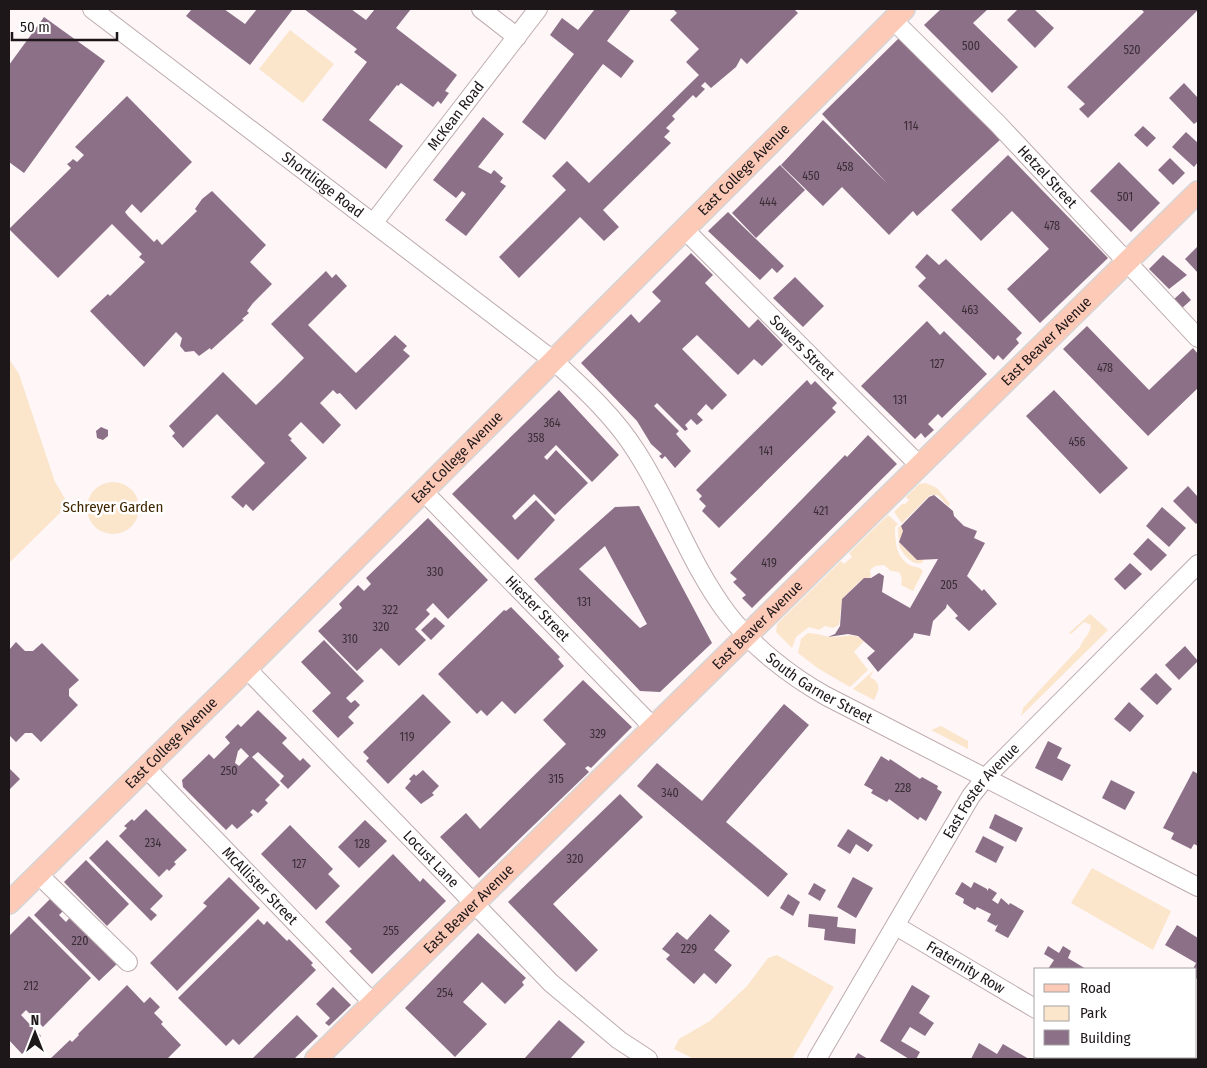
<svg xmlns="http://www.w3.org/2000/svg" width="1207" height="1068" viewBox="0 0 1207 1068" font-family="'Fira Sans Condensed',sans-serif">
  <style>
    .green { fill: #fbe6cc }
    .building { fill: #8c7088; fill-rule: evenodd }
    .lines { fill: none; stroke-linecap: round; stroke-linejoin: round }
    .minor-casing { stroke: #bdaaae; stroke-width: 20 }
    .major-casing { stroke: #d6d5d6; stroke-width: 24 }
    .minor { stroke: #fff; stroke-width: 18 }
    .major { stroke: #fdcab8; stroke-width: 21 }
    .labels { text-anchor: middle; stroke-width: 5; stroke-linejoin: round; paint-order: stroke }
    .number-label { font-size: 12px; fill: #3a2d35 }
    .street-label { font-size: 15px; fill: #1e1719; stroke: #fff }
    .park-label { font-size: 15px; fill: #3f2600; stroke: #fff }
  </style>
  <rect width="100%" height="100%" fill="#fef6f7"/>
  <g class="green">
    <path d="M290,30L334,64L303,103L259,69Z"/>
    <path d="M9,359L19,374L55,482L67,502L65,508L9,563Z"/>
    <circle cx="113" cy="508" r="26"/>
    <path d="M926,483L937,488L950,504L948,506L938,495H930L902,523L894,512L902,504H905L909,500L906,497L919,484Z"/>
    <path d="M888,515L898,524L895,527C895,541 896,560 912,566C918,568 919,566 923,571L913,591L901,585L902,578L899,572L891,571L884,565L875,566L870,570L871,577L860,581L842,599L839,625L833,628L825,626L819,630L809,627L796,637L792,648L776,632L777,624L841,561L844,564L852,557L849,553Z"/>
    <path d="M901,525L903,531L899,542L917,560L924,559L922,563C911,565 905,556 900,548L899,545L898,528Z"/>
    <path d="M1090,614L1108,630L1021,716L1023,708L1080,647C1082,640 1091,633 1091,625L1084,622L1071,634L1069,633Z"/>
    <path d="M808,633C819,633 827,638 834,637C848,637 852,632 864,641L854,652L868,670L850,687L819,669L798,653L801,639Z"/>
    <path d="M874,670L870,677C881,683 880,689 874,700L853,689Z"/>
    <path d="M941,726L968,741V749L931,730Z"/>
    <path d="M1092,868L1171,911L1153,950L1071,903Z"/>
    <path d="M777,955L834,987L792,1059H694L674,1049L679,1039L710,1021L747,986L768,958Z"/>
  </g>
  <g class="building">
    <path d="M192,9H224L245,24L257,9H293L250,65L186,16Z"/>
    <path d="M304,9H351L366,20L375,9H411L396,28L457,75L445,91L449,93L441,104L438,101L433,107L401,83L398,86L397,85L369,120L403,146L386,169L322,120L367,62L354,52L357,49Z"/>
    <path d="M595,9H631L607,41L634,61L621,78L603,64L545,140L522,122L574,54L550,35L562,18L578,30Z"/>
    <path d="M673,9H794L798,13L747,64L741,58L736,67L711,88L705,82L701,86L705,89L696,98L693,95L672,116L675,119L666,128L670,131L664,137L671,143L603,210L619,227L604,241L580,217L519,278L499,257L566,190L552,176L567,161L589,183L699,75L686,62L699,49L670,20L677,13Z"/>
    <path d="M941,9H988L973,23L1018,67L992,93L924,25Z"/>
    <path d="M1018,9H1034L1054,28L1035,48L1007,20Z"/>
    <path d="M1141,9L1198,10L1088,118L1079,109L1085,104L1067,87L1144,12Z"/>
    <path d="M44,17L105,61L24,173L9,162V65Z"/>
    <path d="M899,38L1001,139L917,216L913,211L889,235L842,187L823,206L781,165L823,120L887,183L822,114Z"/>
    <path d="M1184,83L1198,98V121L1194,124L1169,98Z"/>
    <path d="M127,96L192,162L141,213L132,204L125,212L128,216L154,242L157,239L162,245L197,211L195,209L202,199L212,191L266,245L250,262L272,284L253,303L247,311L249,313L242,319L244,320L211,350L210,348L199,356L194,351L185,352L180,346L182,338L176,332L144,367L90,311L108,294L110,296L145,262L139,257L142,254L112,224L58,278L9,229L71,168L67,164L70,162L73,159L77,162L84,155L75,147Z"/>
    <path d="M483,117L504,134L478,167L491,174L494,170L503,178L500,182L506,186L466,236L445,220L466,194L462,191L456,198L433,180Z"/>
    <path d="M1143,126L1156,138L1147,147L1134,135Z"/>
    <path d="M1186,132L1198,143V162L1194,167L1172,147Z"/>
    <path d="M1008,155L1108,258L1040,323L1007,289L1049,249L1012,211L981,241L951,210Z"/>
    <path d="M1170,158L1185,173L1173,185L1158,170Z"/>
    <path d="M1119,162L1160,203L1131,232L1090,191Z"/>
    <path d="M780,165L805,190L756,238L732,213Z"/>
    <path d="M728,212L784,266L777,273L772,268L760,280L708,231Z"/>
    <path d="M1198,246V273L1185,259Z"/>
    <path d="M691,253L713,275L705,283L749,328L758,319L783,345L762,366L754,359L738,375L697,335L682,349L727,395L712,410L706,404L697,414L703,420L697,425L691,419L685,425L688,429L685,431L657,403L654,406L679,431L676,434L691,451L675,468L665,456L662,459L659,456L662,454L651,444L637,421L581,363L631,314L639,323L661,301L652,292Z"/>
    <path d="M927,254L939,265L946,259L1022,333L1016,339L1019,343L1003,360L998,355L994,360L918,286L926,278L915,267Z"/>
    <path d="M1163,255L1187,275L1169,289L1149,269Z"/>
    <path d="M326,271L332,278L336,274L347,286L308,325L356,373L395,335L407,346L403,350L410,356L356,410L340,393L337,394L333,390L320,403L341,425L323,444L301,422L288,435L292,439L290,440L307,458L253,511L246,504L243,508L231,497L265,463L217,414L183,448L172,436L175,433L169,426L223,372L256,405L280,382L304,358L271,324Z"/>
    <path d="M795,277L824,306L803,327L773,298Z"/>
    <path d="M1183,291L1191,300L1181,309L1173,300Z"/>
    <path d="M927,321L940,335L944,331L987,374L942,418L938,414L928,424L934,430L925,438L921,433L915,439L861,386Z"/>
    <path d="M1087,326L1149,390L1193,348L1198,354V388L1148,436L1063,349Z"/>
    <path d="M807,380L811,385L815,381L837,403L832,408L836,412L719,528L702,511L706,506L699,499L702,496L696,490Z"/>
    <path d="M559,390L619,455L592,482L556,445L544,457L547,460L556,450L588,483L555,515L534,494L512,516L515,520L536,500L555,520L518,560L452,494Z"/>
    <path d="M1054,390L1128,468L1100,494L1026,416Z"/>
    <path d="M101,427L108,430V436L103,440L97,438L96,431Z"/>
    <path d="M868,435L897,464L752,608L742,598L746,595L733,582L737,579L730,573L845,455L847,457Z"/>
    <path d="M1188,486L1198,497V522L1196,524L1173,501Z"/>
    <path d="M934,495L953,511L954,516L964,526L977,531L974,538L985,543L967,576L982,591L984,589L997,604L969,631L955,618L958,616L947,604L946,608L933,621L930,636L914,633L913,637L878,672L867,658L875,651L858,636L848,634L828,637L835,634L840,626L842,599L864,578H871L879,573L884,576L882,592L910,608L938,559L917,560L899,542L903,531L901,526L929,497Z"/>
    <path d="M639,506L712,643L660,692L640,691L534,579L615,507ZM605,546L647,624L640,628L579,569Z"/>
    <path d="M1162,507L1186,528L1169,547L1146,526Z"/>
    <path d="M428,518L488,580L448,619L433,603L426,610L430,614L415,629L426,640L399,666L381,648L357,671L318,631L342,608L339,604L358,585L364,591L371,584L366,578Z"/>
    <path d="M1148,538L1167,555L1151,571L1133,554Z"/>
    <path d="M1130,563L1142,574L1125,590L1114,579Z"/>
    <path d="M511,607L560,657L558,659L564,666L515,714L502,701L487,716L481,710L477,714L438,674L504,610L506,611Z"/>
    <path d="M435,617L445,626L431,640L421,630Z"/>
    <path d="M324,640L364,681L346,698L351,703L355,700L360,705L348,717L354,723L338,738L312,711L331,693L301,662Z"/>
    <path d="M16,642L25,651H33L42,643L79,680L69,689V696L78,705L41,742L32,733H25L16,742L9,735V650Z"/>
    <path d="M1185,646L1198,661L1179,680L1165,665Z"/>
    <path d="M1156,673L1172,689L1157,705L1140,689Z"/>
    <path d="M583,680L632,727L591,768L588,766L585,768L589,772L479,878L440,837L466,813L480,829L566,744L543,720Z"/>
    <path d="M423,694L451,722L388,784L366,761L369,758L363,752Z"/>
    <path d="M1129,702L1144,716L1130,732L1114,719Z"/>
    <path d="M784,704L809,725L726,822L788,874L768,897L637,786L657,763L702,801Z"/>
    <path d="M258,710L287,738L282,743L300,761L303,758L311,766L288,789L280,781L284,776L258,752L252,757L280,785L265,800L268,803L258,813L253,809L250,812L253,815L237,829L232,824L226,830L183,787L182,780L209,754L214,759L230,743L225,737L238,724L241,727ZM241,748L249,756L239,766L235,763L238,751Z"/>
    <path d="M1048,741L1062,748L1057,758L1071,765L1062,781L1035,768Z"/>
    <path d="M881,756L889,761L890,759L920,779L922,777L938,786L937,789L942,792L926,821L920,817L918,820L889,799L887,802L871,793L873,790L864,785Z"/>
    <path d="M9,768L20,779L9,790Z"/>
    <path d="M423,770L439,786L432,793L434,795L421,804L405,788L411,781L409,779L414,774L416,776Z"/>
    <path d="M1193,771L1198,774V846L1194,844L1191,849L1171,839L1174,833L1163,828Z"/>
    <path d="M1111,780L1135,792L1125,810L1102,798Z"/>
    <path d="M620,794L643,817L553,904L598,950L576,972L508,902Z"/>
    <path d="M146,809L187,850L174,862L176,864L169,871L167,869L159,877L119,836L127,828L124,826L132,819L134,821Z"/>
    <path d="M995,814L1023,828L1016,842L989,828Z"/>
    <path d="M365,820L387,841L359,868L338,847Z"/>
    <path d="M290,825L333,869L328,874L340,886L316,910L261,854Z"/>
    <path d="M848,829L873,845L868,852L856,844L850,854L837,846Z"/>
    <path d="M983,836L1004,847L996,863L975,852Z"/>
    <path d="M107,840L163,896L150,909L157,915L151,921L89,858Z"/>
    <path d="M393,854L420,882L423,878L446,901L372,974L349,951L352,949L325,922Z"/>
    <path d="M86,860L129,904L107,926L64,882Z"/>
    <path d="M229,877L260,908L177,991L150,963L207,906L203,903Z"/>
    <path d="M853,877L873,888L856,918L837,907Z"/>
    <path d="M962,882L971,888L974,882L987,889V891L989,888L997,893L992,900L998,904L1001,898L1009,905L1010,903L1024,911L1008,938L995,931L998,924L996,926L987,921L991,914L977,907L975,910L963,903L964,899L955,894Z"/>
    <path d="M814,883L826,890L820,901L808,894Z"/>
    <path d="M788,894L800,902L793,916L780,908Z"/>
    <path d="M52,897L64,910L59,915L66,922L73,914L120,961L99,981L34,915Z"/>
    <path d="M710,914L730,931L714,950L732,965L716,984L704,973L694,984L666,959L670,955L662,949L677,932L687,940Z"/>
    <path d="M809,914L838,917L837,927L856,929L855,944L824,940L825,929L808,927Z"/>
    <path d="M29,916L91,978L43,1027L26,1010L21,1015L41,1036L22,1054L9,1040V936Z"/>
    <path d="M258,919L264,925L267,921L287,941L289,939L313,963L311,965L316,970L239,1045L233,1039L226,1046L178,998Z"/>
    <path d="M1177,925L1198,938V980L1196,978V969H1193L1196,963L1165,945Z"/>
    <path d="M478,933L526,978L522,982L524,985L505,1004L482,982L463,1002L487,1024L455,1057L405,1008Z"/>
    <path d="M1048,946L1059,953L1063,946L1071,951L1068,958L1086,969H1048L1054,960L1044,954Z"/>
    <path d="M127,985L144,1003L150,997L160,1007L154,1013L163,1022L161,1024L181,1045L167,1059H50L70,1040L72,1042L79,1035L78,1034Z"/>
    <path d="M912,985L930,996L919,1013L934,1023L925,1036L910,1027L901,1041L920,1052L916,1059H909L880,1041Z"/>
    <path d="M333,987L351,1005L329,1026L325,1023L330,1018L316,1004Z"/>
    <path d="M297,1015L318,1036L294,1059H252Z"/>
    <path d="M559,1020L585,1042L570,1059H524Z"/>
    <path d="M979,1043L997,1054L1003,1044L1029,1059H971Z"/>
    <path d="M858,1053L868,1059H854Z"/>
  </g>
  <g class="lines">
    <g class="minor-casing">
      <g id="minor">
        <path id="s1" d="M92,9L554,361C583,388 615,417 636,451C670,503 690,564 727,613C752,646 790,676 826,696L1198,887"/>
        <path d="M481,9L517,37"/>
        <path id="s2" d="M893,20L998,124L1198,338"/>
        <path id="s3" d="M374,222L538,9"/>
        <path id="s4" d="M685,230L920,466"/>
        <path id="s5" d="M423,491L652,726"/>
        <path id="s6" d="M246,668L551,983L619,1040L648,1059"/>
        <path id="s7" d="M146,768L373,1003"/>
        <path d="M38,874L128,962"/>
        <path id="s8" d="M896,926L1036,1009"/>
        <path d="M1119,1057L1123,1059"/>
        <path id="s9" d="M817,1059L971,796L986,777L1198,564"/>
      </g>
    </g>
    <g class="major-casing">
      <g id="major">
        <path id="s10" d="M9,903L235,680L904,9"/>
        <path id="s11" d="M316,1059L1198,192"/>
      </g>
    </g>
    <use href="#minor" class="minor"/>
    <use href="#major" class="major"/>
  </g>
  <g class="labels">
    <g class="number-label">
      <text x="971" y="50">500</text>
      <text x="1132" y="54">520</text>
      <text x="911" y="130">114</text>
      <text x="845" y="171">458</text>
      <text x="811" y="180">450</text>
      <text x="1125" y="201">501</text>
      <text x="768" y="206">444</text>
      <text x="1052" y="230">478</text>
      <text x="970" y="314">463</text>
      <text x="937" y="368">127</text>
      <text x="1105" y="372">478</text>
      <text x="900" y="404">131</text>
      <text x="552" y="427">364</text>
      <text x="536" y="442">358</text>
      <text x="1077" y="446">456</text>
      <text x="766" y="455">141</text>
      <text x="821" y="515">421</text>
      <text x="769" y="567">419</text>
      <text x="435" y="576">330</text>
      <text x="949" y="589">205</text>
      <text x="584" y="606">131</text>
      <text x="390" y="614">322</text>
      <text x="381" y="631">320</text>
      <text x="350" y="643">310</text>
      <text x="598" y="738">329</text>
      <text x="407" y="741">119</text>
      <text x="229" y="775">250</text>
      <text x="556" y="783">315</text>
      <text x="903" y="792">228</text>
      <text x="670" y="797">340</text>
      <text x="153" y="847">234</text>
      <text x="362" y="848">128</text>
      <text x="575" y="863">320</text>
      <text x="299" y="868">127</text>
      <text x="391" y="935">255</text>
      <text x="80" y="945">220</text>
      <text x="689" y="953">229</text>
      <text x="31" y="990">212</text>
      <text x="445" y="997">254</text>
    </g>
    <g class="street-label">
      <text dy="5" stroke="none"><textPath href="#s3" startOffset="134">McKean Road</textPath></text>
      <text dy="5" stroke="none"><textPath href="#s10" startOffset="1038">East College Avenue</textPath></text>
      <text dy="5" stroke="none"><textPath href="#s2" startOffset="220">Hetzel Street</textPath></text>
      <text dy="5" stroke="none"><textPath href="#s1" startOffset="290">Shortlidge Road</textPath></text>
      <text dy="5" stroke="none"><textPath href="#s11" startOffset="1024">East Beaver Avenue</textPath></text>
      <text dy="5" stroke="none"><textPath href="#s4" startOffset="166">Sowers Street</textPath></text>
      <text dy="5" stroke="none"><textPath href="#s10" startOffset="632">East College Avenue</textPath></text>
      <text dy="5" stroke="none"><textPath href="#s5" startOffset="164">Hiester Street</textPath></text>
      <text dy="5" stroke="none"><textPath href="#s11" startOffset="619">East Beaver Avenue</textPath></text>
      <text dy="5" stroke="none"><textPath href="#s1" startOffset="1009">South Garner Street</textPath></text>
      <text dy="5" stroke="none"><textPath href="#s10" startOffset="228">East College Avenue</textPath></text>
      <text dy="5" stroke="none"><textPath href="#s9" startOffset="315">East Foster Avenue</textPath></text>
      <text dy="5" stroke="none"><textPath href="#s6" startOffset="266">Locust Lane</textPath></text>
      <text dy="5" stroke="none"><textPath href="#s7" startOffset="164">McAllister Street</textPath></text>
      <text dy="5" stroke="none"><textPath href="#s11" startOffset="214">East Beaver Avenue</textPath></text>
      <text dy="5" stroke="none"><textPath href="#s8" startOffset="81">Fraternity Row</textPath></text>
    </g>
    <g class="park-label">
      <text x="113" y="512">Schreyer Garden</text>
    </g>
  </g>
  <rect width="1207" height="1068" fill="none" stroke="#1e1719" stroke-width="20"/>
  <rect x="1034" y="968" width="162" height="90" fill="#ffffff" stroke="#a5a2a3"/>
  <rect x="1044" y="984" width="25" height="8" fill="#fdcab8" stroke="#a5a2a3"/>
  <text x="1080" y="993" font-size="15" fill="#1e1719">Road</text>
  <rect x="1044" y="1006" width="25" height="15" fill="#fbe6cc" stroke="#a5a2a3"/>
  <text x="1080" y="1018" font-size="15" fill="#1e1719">Park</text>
  <rect x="1044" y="1030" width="25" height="15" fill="#8c7088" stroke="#a5a2a3"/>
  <text x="1080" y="1043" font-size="15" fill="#1e1719">Building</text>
  <g transform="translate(35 1033)" stroke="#ffffff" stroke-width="4" paint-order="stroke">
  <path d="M0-4L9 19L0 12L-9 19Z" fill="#1e1719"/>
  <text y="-8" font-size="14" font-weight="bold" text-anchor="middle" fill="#1e1719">N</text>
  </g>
  <path d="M12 32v8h105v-8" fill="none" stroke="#1e1719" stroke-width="2.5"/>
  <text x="20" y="32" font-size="15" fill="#1e1719" stroke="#ffffff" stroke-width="4" paint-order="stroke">50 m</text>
</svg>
